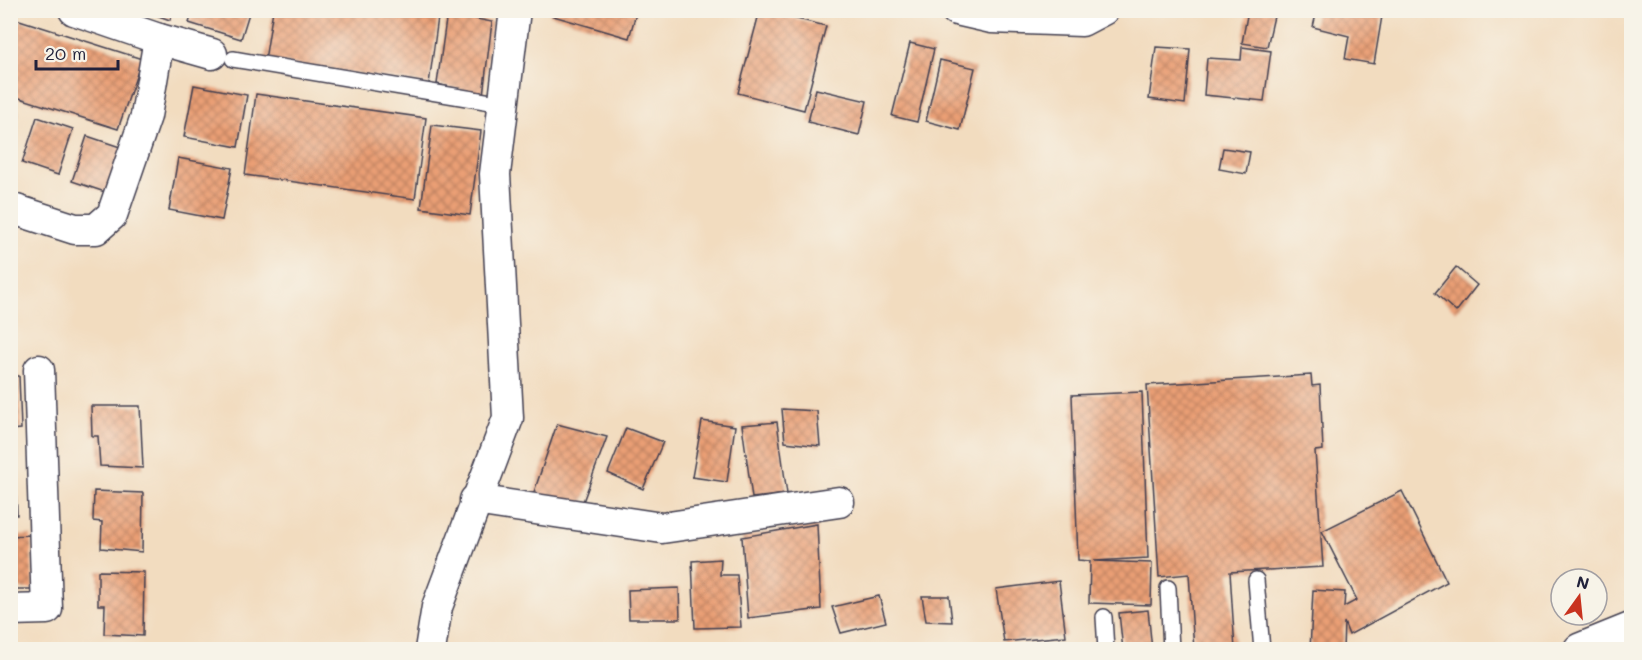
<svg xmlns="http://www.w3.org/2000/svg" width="1642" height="660" viewBox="0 0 1642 660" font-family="Mali,sans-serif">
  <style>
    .building { fill: url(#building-cross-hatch) }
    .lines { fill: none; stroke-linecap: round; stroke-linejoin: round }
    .service-casing { stroke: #413e4f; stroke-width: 18 }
    .minor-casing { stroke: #413e4f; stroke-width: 33 }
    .primary-casing { stroke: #413e4f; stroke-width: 36 }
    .service { stroke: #fff; stroke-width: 15 }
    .minor { stroke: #fff; stroke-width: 30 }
    .primary { stroke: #fff; stroke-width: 33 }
  </style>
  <defs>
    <pattern id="building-cross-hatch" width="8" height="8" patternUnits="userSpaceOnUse" patternTransform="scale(1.5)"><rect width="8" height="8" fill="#ea9f75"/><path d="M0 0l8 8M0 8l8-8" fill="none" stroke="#bd8161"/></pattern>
  </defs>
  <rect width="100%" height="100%" fill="#f7f3e8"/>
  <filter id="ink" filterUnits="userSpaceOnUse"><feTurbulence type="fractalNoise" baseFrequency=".0167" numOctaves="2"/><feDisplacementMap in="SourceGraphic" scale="12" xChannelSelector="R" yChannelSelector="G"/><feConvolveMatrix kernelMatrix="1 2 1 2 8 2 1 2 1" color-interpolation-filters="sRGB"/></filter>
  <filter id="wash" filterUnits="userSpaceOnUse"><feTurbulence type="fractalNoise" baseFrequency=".008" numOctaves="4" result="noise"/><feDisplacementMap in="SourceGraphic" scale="24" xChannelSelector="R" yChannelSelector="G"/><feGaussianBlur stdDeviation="1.35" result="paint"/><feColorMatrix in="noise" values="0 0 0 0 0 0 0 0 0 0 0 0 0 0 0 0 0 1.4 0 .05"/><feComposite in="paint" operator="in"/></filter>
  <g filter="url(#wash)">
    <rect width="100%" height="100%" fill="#f2dcbf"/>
    <g id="blocks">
      <g class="building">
        <path d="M142,10H173L170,20Z"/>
        <path d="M193,10H250L241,39L189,23Z"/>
        <path d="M273,10H439L429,84L265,60Z"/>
        <path d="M551,10H637L629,38L550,15Z"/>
        <path d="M760,10L826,26L804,110L738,93Z"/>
        <path d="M1248,10L1275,12L1267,47L1242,43Z"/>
        <path d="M1317,10H1383L1374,64L1345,59L1349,36L1313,27Z"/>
        <path d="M447,13L492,22L483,95L437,84Z"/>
        <path d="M10,17L142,59L118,129L10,95Z"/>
        <path d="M910,43L934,49L917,122L892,116Z"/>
        <path d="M1156,47L1190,49L1185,104L1149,99Z"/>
        <path d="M1242,47L1271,51L1264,101L1204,95L1207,58L1241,60Z"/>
        <path d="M940,60L975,68L960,130L926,121Z"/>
        <path d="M194,85L247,95L238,147L184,137Z"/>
        <path d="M816,89L867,101L859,135L808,122Z"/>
        <path d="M256,94L426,118L415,199L245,175Z"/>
        <path d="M10,110L19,112L11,138H10Z"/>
        <path d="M37,117L73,129L58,175L22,163Z"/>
        <path d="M432,125L481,131L470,215L421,208Z"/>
        <path d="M87,136L123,148L108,193L72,181Z"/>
        <path d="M1223,148L1250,152L1246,174L1219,169Z"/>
        <path d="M178,158L232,168L222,220L169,210Z"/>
        <path d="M1456,267L1477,285L1456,312L1435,293Z"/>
        <path d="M1311,375L1312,386L1320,385L1323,450L1315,451L1323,567L1230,572L1235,650H1194L1189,574L1159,577L1147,385Z"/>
        <path d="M10,376H19L21,429L10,430Z"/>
        <path d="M1142,392L1148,558L1094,561L1152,563L1151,605L1089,603L1090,561L1078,560L1072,395Z"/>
        <path d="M91,406H140L143,468L100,466L98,436H92Z"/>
        <path d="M782,409L817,411L820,446L785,442Z"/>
        <path d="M702,421L735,426L727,482L692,477Z"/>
        <path d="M777,422L787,494L752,498L742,425Z"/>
        <path d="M557,424L607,437L581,507L533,495Z"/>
        <path d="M626,428L663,442L643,489L608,473Z"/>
        <path d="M10,462H15L17,515H10Z"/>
        <path d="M94,491L143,493L142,552L101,548L102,522L93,521Z"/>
        <path d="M1402,491L1447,582L1349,635L1344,622L1343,650H1310L1313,590L1345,592L1344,607L1357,600L1322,531Z"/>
        <path d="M817,524L821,609L748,618L742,537Z"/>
        <path d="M31,535L33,589H10V536Z"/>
        <path d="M721,559L720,575H737L741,627L695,628L692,561Z"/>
        <path d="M98,571L144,572L143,636L104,634L105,605H98Z"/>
        <path d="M1059,581L1066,636L1004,642L996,589Z"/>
        <path d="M679,588L680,619H629L628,590Z"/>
        <path d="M879,596L886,622L841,633L832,607Z"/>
        <path d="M922,596H949L952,622L926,621Z"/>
        <path d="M1148,610L1152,650H1123L1119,613Z"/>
      </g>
    </g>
  </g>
  <g filter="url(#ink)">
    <use href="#blocks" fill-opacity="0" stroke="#413e4f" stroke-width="1.5"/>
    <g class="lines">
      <g class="service-casing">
        <g id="service">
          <path d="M233,59L503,104"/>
          <path d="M1256,580L1262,650"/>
          <path d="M1168,588L1171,650"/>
          <path d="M1104,617L1106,650"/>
        </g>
      </g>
      <g class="minor-casing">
        <g id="minor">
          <path d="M74,10L159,39L212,54"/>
          <path d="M956,10L991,18L1082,21L1103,10"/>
          <path d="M10,208L75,229H96L112,215L146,116L159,39"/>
          <path d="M475,500L662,528L839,502"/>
          <path d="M10,610L47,609L39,370"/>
          <path d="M430,650L437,607L508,418L495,174L515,10"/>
        </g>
      </g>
      <g class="primary-casing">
        <path id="primary" d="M1580,650L1632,629"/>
      </g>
      <use href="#service" class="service"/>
      <use href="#minor" class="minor"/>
      <use href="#primary" class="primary"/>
    </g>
  </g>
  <rect width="1642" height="660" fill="none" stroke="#f7f3e8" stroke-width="36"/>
  <g transform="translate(1579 597) rotate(15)"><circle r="28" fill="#f7f3e8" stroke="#a29fa3" stroke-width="1.5"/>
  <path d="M0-4.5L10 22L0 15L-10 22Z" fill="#c8321e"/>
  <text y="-9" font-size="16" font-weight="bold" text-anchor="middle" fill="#22223b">N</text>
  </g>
  <path d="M36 60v9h82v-9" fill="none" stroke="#22223b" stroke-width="3"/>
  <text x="45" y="60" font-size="18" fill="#22223b" stroke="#f7f3e8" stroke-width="4.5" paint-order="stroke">20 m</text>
</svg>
